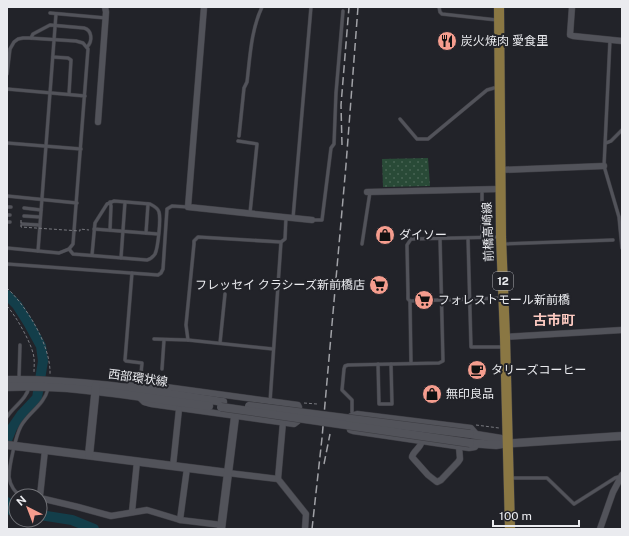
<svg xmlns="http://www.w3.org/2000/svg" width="629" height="536" viewBox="0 0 629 536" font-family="'Public Sans','Noto Sans JP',sans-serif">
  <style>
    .park { fill: url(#park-dots) }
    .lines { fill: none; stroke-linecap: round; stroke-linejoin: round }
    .river { stroke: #133e4a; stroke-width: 10 }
    .service-casing { stroke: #3d3d43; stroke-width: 4 }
    .minor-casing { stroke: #3d3d43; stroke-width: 7 }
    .tertiary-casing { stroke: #3d3d43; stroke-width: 9 }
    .primary-casing { stroke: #3d3d43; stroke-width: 11 }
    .path { stroke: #78797f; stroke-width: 1; stroke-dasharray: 3 2; stroke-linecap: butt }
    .service { stroke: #52535a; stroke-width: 3 }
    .minor { stroke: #52535a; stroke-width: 6 }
    .tertiary { stroke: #52535a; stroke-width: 8 }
    .primary { stroke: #8a7743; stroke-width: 10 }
    .rail { stroke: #a1a2a7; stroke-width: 1.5; stroke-dasharray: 8 4; stroke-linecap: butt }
    .tertiary-bridge-casing { stroke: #3d3d43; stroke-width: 9; stroke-linecap: butt }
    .path-bridge { stroke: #78797f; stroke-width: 1; stroke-dasharray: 3 2; stroke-linecap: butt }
    .tertiary-bridge { stroke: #52535a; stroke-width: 8 }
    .labels { text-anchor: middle; stroke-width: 4; stroke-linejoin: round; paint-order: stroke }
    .shield { fill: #222329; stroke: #aeafb4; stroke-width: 1 }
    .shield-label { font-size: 11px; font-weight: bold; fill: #eaebef }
    .poi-label { font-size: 12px; fill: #eaebef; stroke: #222329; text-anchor: start }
    .street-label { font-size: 12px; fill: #eaebef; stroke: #222329 }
    .quarter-label { font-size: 14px; font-weight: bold; fill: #fdcac1; stroke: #222329 }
  </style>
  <defs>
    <pattern id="park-dots" width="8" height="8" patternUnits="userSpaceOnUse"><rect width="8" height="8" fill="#294a37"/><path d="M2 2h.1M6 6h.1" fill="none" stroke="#486454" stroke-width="1.8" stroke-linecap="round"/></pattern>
  </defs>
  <rect width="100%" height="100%" fill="#222329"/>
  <path class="park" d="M428,158L430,186L383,187L382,159Z"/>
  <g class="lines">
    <g class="river">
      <path d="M7,295L17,305L29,324L41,346L43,361L37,398L21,415L12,428L7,440"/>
      <path d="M7,502L12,511"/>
      <path d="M40,515L72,520L94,529"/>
    </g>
    <g class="service-casing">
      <g id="service">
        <path d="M439,7L440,12L442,14L497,20"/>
        <path d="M50,13L106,18"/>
        <path d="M31,38L33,34L50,25L84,28C92,30 93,41 87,47"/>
        <path d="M610,40L604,166L619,217L622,248"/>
        <path d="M53,57L68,58L71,60L69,94"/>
        <path d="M7,74L10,49L14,42L18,39L23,38H29L76,41L83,43L88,49L73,244L69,249L59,253L7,248"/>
        <path d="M7,89L85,96"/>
        <path d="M400,119L417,139H428L487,90L494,88H497"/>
        <path d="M239,136L244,88L247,82C250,57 251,30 262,7"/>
        <path d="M238,141L257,144L250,213"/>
        <path d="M7,143L81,149"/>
        <path d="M606,143L611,141L622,130"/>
        <path d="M482,189V237"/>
        <path d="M7,196L77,203"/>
        <path d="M7,207H11"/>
        <path d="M24,208L41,210"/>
        <path d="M7,215H10"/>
        <path d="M24,216L40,217"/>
        <path d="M293,218L311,7"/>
        <path d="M312,220H322L331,148L334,144L336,93L343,11"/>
        <path d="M7,222H10"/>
        <path d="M22,224L39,225"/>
        <path d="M94,229L158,234"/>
        <path d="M110,230L111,206L110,202"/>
        <path d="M146,233L148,204"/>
        <path d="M500,237L411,239L407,245L408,293V299L410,301L502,298"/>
        <path d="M468,238L471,347H504"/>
        <path d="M362,244L370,192"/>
        <path d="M503,244L613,240"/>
        <path d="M69,249L73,254L147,260C151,259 153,257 155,254C158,248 161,219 159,212C158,208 154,206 150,204L114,201L107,204L95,223L92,255"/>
        <path d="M38,251L56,14"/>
        <path d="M121,258L125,202"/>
        <path d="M7,264L158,275L161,273L163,269L167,209L172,206L188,207"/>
        <path d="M132,273L125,360L126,361L142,363L140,384"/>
        <path d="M410,301L411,363"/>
        <path d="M154,339L188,340L273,349"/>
        <path d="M188,340L186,325L194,244V241L198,237L281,242L285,239L286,217"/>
        <path d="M220,343L225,294"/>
        <path d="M378,364L379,404H392L391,364"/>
        <path d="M162,369L164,340"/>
        <path d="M19,379L20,345"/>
        <path d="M270,402L281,242"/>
        <path d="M353,414L352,412V400L342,390L344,369L345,366L348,365L439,363L443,361L440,238"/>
        <path d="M7,417C13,407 27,399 29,387"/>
        <path d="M511,478H547L574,504L615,478L618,477L620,479"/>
        <path d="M23,496C15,494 10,485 9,477C9,466 16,435 21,426C29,412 44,405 48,389"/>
      </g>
    </g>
    <g class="minor-casing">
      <g id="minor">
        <path d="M204,7L188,207L312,220"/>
        <path d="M572,7L570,35L573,36L622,41"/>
        <path d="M98,122L106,12L105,7"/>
        <path d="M499,170L604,166"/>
        <path d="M367,192L500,189"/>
        <path d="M505,337L622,330"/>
        <path d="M126,386L129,385L144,384L298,405L299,407L298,421L294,424L151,404L144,402L139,397"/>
        <path d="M422,441C420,449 413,451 412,457L428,475L437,482L441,480L458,462L460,459L459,447"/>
        <path d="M477,444L475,447L469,448L353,431L350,430V421L351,416L357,414L471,428L477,435"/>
        <path d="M173,466L179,409"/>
        <path d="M228,473L278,479L306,514L305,529"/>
        <path d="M278,479L283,422"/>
        <path d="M40,496L45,450"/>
        <path d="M40,498L78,507L111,516L147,510L180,520L222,525"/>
        <path d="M132,512L137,461"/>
        <path d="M180,520L187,468"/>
        <path d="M600,529L613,492L622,475"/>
      </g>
    </g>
    <g class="tertiary-casing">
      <g id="tertiary">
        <path d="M7,380C80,379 151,391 223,402"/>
        <path d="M7,387C75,384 142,398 209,406"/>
        <path d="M470,434L501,439L508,443"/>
        <path d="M470,443L496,445L502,444L622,436"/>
        <path d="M7,445L228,473"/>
        <path d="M89,455L96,386"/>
        <path d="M221,529L235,417"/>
      </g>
    </g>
    <g class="primary-casing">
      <path id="primary" d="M499,7L501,237L505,337L510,529"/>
    </g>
    <g class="path">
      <path d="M7,288C27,307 51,346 50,374"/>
      <path d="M7,306C16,316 30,341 33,353C35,360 34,366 34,372"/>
      <path d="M304,403L317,404"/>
      <path d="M476,425L499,428"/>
    </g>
    <use href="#service" class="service"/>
    <use href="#minor" class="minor"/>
    <use href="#tertiary" class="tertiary"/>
    <use href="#primary" class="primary"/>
    <g class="rail">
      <path d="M342,145L341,105L349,7"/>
      <path d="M324,464L330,434"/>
      <path d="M312,529L322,438L346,165L358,7"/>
    </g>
    <g class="tertiary-bridge-casing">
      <g id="tertiary-bridge">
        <path d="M249,406L470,434"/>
        <path d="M221,407L470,443"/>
      </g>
    </g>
    <path class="path-bridge" d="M21,220V227L80,231V229L89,230"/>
    <use href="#tertiary-bridge" class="tertiary-bridge"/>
  </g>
  <defs>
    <g id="restaurant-disc" transform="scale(1)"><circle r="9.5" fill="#f59d8e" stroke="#222329"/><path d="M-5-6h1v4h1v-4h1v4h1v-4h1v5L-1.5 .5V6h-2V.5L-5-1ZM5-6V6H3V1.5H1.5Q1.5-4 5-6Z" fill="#111"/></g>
    <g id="shop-disc" transform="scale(1)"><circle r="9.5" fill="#f59d8e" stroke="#222329"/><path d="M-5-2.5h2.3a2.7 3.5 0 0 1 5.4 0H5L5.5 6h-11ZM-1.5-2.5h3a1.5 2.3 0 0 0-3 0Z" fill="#111"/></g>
    <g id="supermarket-disc" transform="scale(1)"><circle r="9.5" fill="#f59d8e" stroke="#222329"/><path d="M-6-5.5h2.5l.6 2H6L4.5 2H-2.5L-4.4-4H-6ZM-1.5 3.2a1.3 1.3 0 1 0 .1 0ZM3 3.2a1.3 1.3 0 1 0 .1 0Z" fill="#111"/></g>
    <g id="cafe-disc" transform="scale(1)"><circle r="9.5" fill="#f59d8e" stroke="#222329"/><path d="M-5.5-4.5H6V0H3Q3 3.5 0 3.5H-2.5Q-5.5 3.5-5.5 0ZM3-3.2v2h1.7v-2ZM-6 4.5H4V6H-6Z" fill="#111"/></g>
  </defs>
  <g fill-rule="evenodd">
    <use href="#restaurant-disc" x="447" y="41"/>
    <use href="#shop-disc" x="385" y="235"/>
    <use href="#supermarket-disc" x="379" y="285"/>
    <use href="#supermarket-disc" x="424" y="300"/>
    <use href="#cafe-disc" x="477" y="370"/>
    <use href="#shop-disc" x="432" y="394"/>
  </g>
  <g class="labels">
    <rect class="shield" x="493" y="272" width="20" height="18" rx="3"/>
    <g class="shield-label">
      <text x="503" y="285">12</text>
    </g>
    <g class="poi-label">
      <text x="461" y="45">炭火焼肉 愛食里</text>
      <text x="399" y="239">ダイソー</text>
      <text x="365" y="289" text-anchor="end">フレッセイ クラシーズ新前橋店</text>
      <text x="438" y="304">フォレストモール新前橋</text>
      <text x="491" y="374">タリーズコーヒー</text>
      <text x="446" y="398">無印良品</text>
    </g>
    <g class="street-label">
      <text transform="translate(488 232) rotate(-92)" y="4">前橋高崎線</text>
      <text transform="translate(138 378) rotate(8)" y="4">西部環状線</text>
    </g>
    <g class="quarter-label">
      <text x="554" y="325">古市町</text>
    </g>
  </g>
  <rect width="629" height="536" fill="none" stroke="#eaebef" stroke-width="16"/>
  <g transform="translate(28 508) rotate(318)"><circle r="19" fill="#222329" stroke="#727378"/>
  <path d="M0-3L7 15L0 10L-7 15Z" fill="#f59d8e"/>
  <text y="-6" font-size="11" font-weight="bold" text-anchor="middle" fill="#eaebef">N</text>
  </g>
  <path d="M493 520v6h86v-6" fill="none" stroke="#eaebef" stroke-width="2"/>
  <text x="499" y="520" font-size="12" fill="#eaebef" stroke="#222329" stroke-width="3" paint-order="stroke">100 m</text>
</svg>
